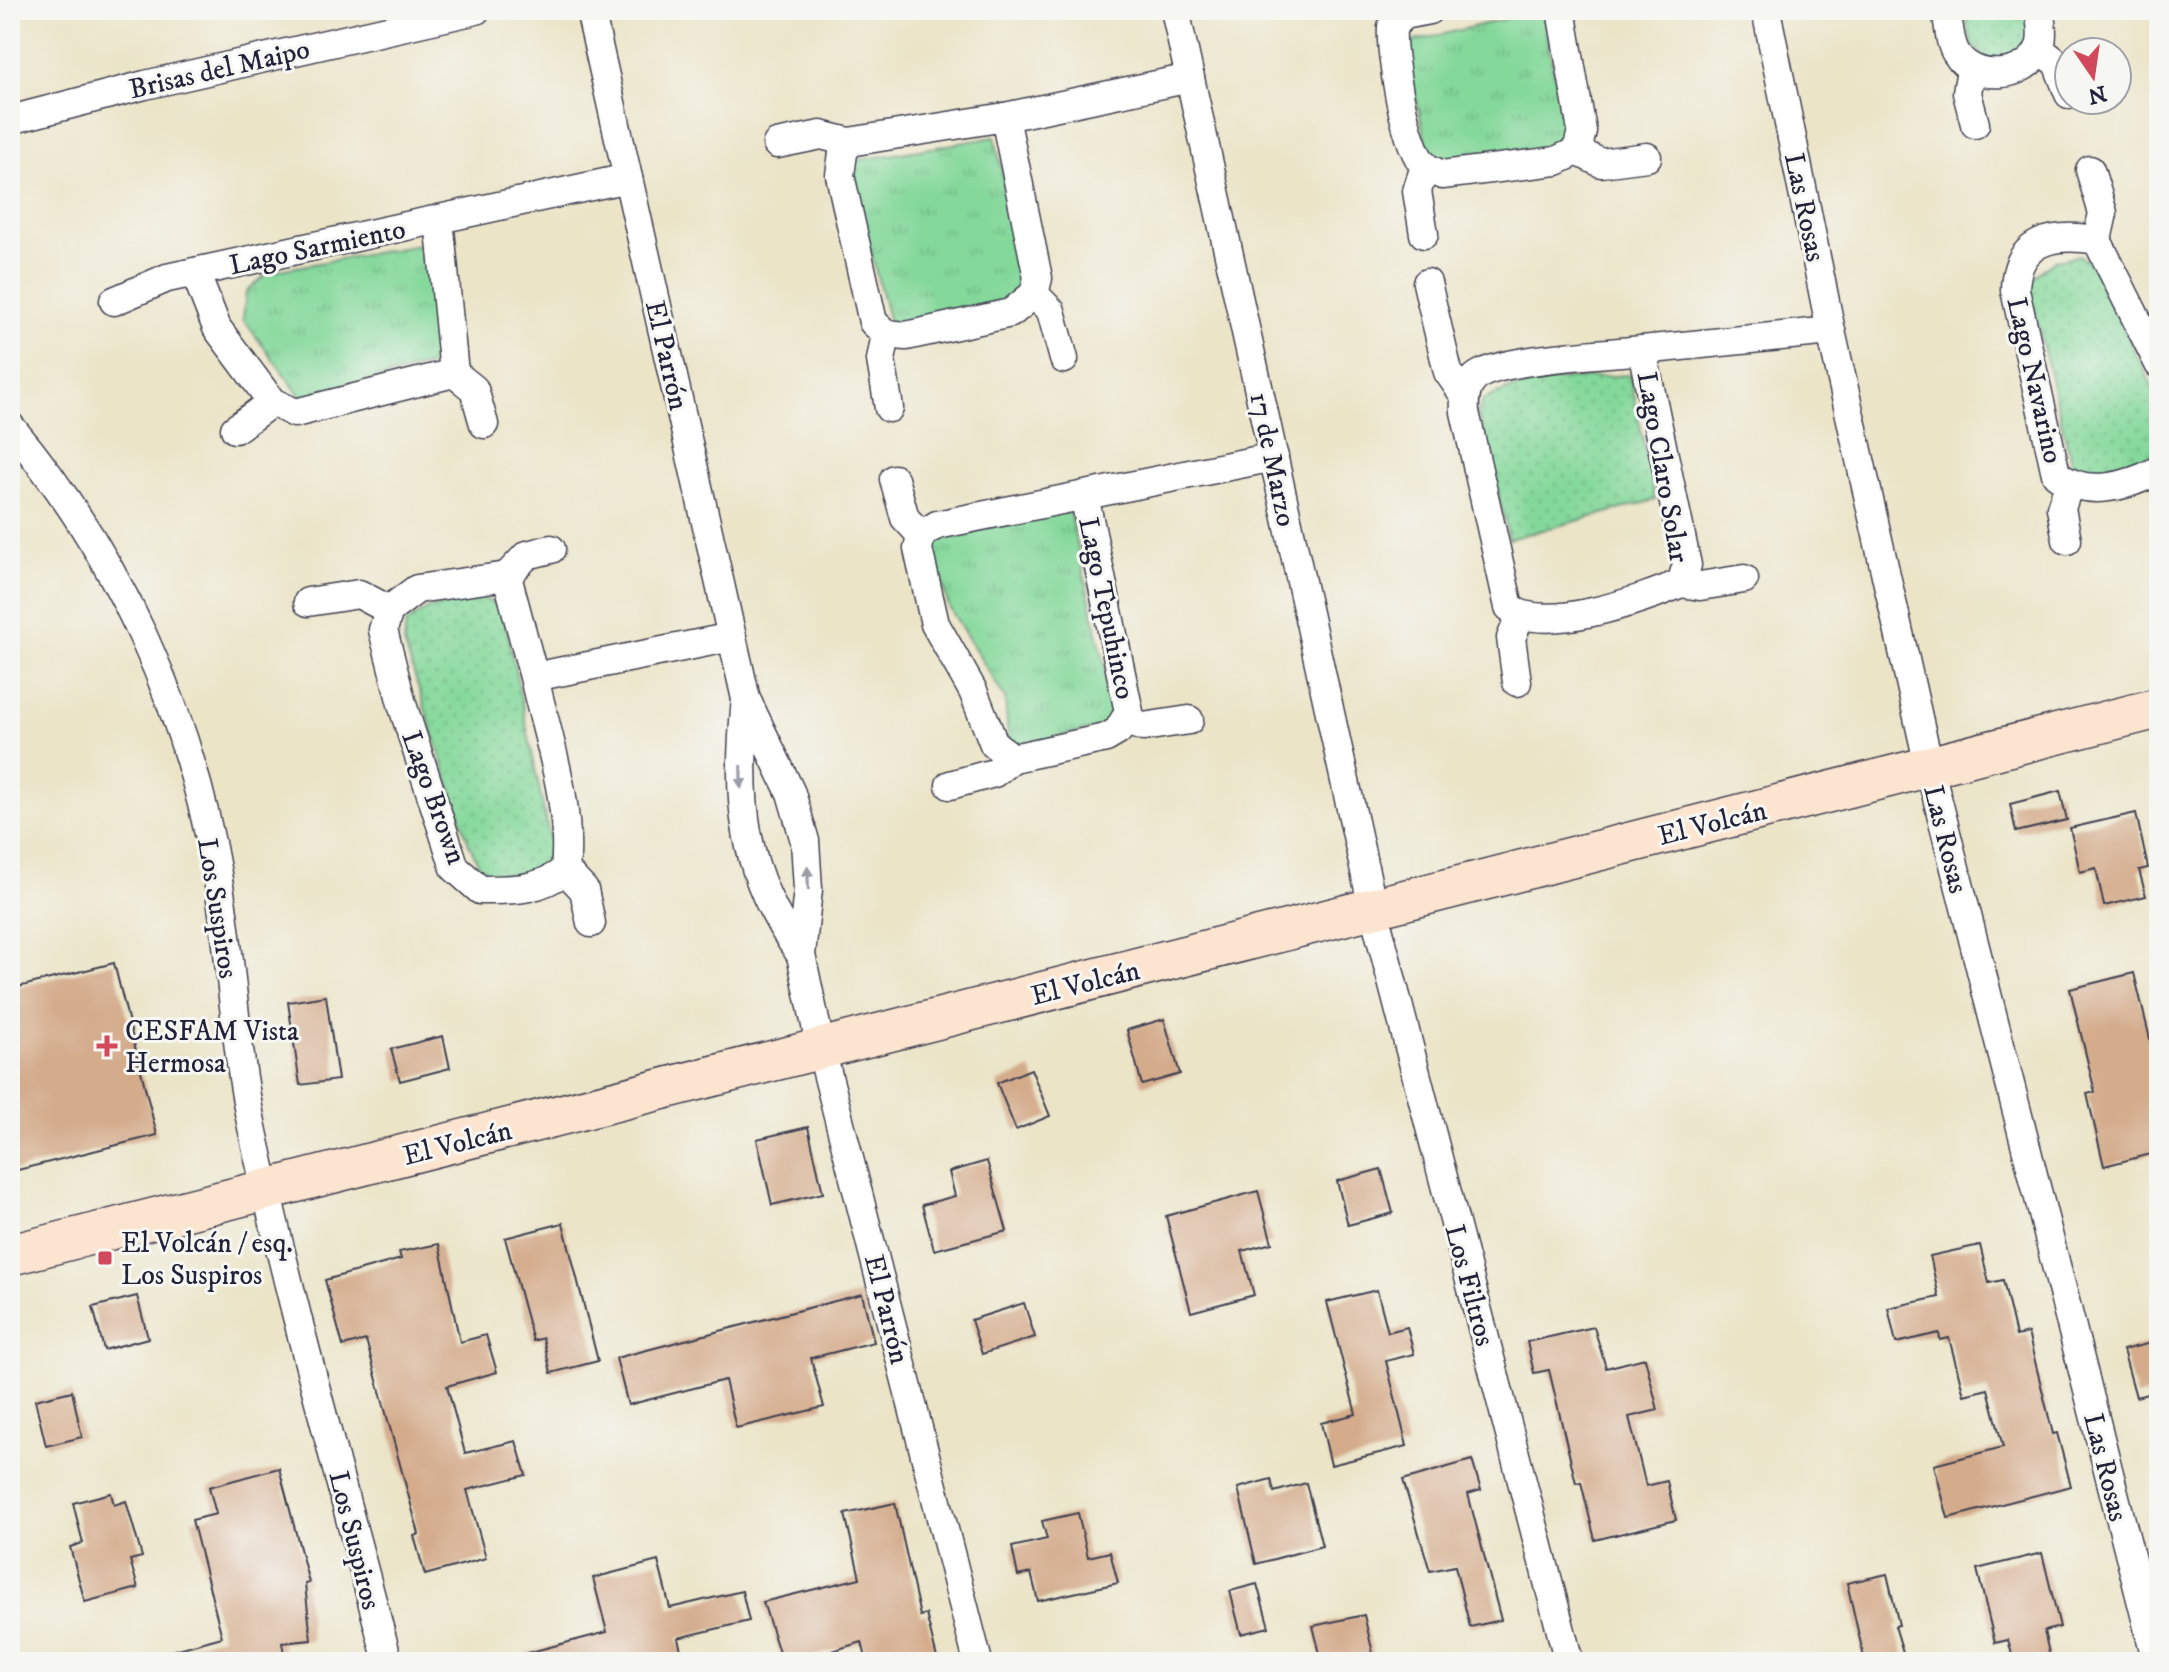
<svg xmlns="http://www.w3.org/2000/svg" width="2169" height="1672" viewBox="0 0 2169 1672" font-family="'IM FELL DW Pica',serif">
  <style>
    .grass { fill: url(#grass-dots); stroke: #527d6a; stroke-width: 2 }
    .park { fill: url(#park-tufts); stroke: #527d6a; stroke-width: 2 }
    .building { fill: #d4ac8c }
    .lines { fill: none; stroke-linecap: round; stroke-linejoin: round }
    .street-casing { stroke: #403f50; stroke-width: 31 }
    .secondary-casing { stroke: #403f50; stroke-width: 43 }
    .street { stroke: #fff; stroke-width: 28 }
    .secondary { stroke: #fce5d0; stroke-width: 40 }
    .oneway { fill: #9c9ca7 }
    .poi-dot { fill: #d1495b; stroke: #f6f6f2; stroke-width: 3 }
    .labels { text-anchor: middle; stroke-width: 6; stroke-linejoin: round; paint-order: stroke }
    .street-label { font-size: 28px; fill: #22223b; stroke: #f6f6f2 }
    .poi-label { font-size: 28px; fill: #22223b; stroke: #f6f6f2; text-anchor: start }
  </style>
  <defs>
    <pattern id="grass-dots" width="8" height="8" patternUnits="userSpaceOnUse" patternTransform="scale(2)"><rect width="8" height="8" fill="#83d89a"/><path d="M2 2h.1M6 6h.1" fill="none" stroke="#71b986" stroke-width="1.8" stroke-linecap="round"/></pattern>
    <pattern id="park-tufts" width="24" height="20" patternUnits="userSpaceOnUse" patternTransform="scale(2)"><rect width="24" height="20" fill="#83d89a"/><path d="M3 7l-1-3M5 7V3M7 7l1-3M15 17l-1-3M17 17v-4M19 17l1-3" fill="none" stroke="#71b986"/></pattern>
  </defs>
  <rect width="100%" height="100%" fill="#f6f6f2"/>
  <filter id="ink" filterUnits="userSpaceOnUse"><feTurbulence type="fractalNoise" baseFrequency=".0125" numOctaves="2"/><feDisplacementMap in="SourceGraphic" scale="16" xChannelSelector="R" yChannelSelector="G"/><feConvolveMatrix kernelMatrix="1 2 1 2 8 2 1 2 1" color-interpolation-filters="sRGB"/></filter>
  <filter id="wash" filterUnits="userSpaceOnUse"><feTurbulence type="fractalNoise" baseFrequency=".006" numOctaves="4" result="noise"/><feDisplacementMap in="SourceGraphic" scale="32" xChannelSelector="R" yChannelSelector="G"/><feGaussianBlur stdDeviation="1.8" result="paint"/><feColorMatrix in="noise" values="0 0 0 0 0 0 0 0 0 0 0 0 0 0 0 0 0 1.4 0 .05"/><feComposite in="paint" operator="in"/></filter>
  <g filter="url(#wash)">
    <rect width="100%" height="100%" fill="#ebe4c7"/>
    <g class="grass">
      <path d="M1964,10H2029C2037,45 2028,60 1990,62L1972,45Z"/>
      <path d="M2079,256L2092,263L2159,400V449C2136,468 2092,490 2071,461L2031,297L2032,278L2055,260Z"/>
      <path d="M1630,375L1655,500L1509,539L1478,414L1483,400C1526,378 1582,378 1630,375Z"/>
      <path d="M481,598L502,606L552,851L541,868L511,875L482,871L469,844L404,643L406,623L427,609Z"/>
    </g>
    <g class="park">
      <path d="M1542,10L1566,133L1557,153L1443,168L1428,149L1403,44Z"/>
      <path d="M995,137L1028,306L892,334L848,162Z"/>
      <path d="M423,244L442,347L439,363L302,398L243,319L246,292L269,272Z"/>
      <path d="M1068,505L1118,723L1009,748L1005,698L949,607L929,535Z"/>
    </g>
    <g id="blocks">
      <g class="building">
        <path d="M2060,791L2067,820L2016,832L2010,804Z"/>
        <path d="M2136,813L2148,868L2139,870L2146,896L2104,906L2096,868L2080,872L2070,828Z"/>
        <path d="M114,963L157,1135L10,1172V989Z"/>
        <path d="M2134,973L2159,1076V1152L2104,1166L2087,1094L2095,1092L2070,989Z"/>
        <path d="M326,996L338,1080L300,1085L288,1002Z"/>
        <path d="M1164,1019L1180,1074L1142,1085L1127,1030Z"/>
        <path d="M443,1036L450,1068L400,1081L391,1049Z"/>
        <path d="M1031,1069L1050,1116L1016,1130L997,1083Z"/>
        <path d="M808,1127L823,1193L772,1205L757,1139Z"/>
        <path d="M987,1161L1007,1231L934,1250L922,1205L955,1196L949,1172Z"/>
        <path d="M1381,1169L1393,1213L1348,1225L1337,1181Z"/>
        <path d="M1258,1191L1272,1243L1242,1251L1254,1295L1191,1312L1166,1216Z"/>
        <path d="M563,1223L598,1361L551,1373L543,1338L533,1341L505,1238Z"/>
        <path d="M439,1244L460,1342L486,1335L497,1372L447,1386L465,1453L516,1441L526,1475L467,1490L486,1558L425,1575L414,1536L419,1534L366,1340L343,1346L325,1280L401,1259L399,1252Z"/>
        <path d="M1980,1245L1989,1283L2003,1280L2016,1336L2028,1333L2053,1434L2057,1433L2071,1486L1948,1518L1934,1465L2003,1447L1988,1389L1964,1395L1949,1338L1940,1340L1939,1333L1896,1343L1888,1308L1939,1297L1930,1256Z"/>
        <path d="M1377,1290L1388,1332L1407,1327L1414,1354L1386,1361L1407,1446L1331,1465L1321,1423L1356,1414L1327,1302Z"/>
        <path d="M862,1294L874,1342L811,1358L824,1407L736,1428L725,1380L628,1405L616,1358Z"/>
        <path d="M137,1296L148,1338L104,1350L93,1307Z"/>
        <path d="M1024,1303L1035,1337L982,1354L971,1320Z"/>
        <path d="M1594,1327L1606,1368L1645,1358L1658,1410L1629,1417L1646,1486L1667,1481L1676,1520L1595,1540L1581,1482L1576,1483L1549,1370L1534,1373L1527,1342Z"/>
        <path d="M2159,1341V1391L2136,1397L2123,1350Z"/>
        <path d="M72,1391L82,1437L46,1446L35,1400Z"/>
        <path d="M1472,1460L1481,1490L1468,1494L1501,1620L1470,1627L1455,1566L1430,1571L1403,1480Z"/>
        <path d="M279,1468L309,1583L305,1584L311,1640L282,1643L286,1662H165L164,1653L222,1637L192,1520L216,1514L209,1487Z"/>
        <path d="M1271,1479L1274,1492L1306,1483L1322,1546L1256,1564L1238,1488Z"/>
        <path d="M111,1493L114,1505L126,1501L142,1557L130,1560L138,1588L85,1602L70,1547L83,1543L73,1503Z"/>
        <path d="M895,1503L920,1616L926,1614L938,1662H867L862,1642L794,1662H782L763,1602L860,1578L845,1514Z"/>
        <path d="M1078,1513L1088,1557L1110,1552L1118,1583L1038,1601L1031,1573L1018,1576L1012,1547L1047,1539L1042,1521Z"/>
        <path d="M2042,1553L2060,1627L2044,1631L2051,1662H2014L2008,1640L1995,1643L1977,1569Z"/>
        <path d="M658,1561L670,1608L742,1591L749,1621L678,1638L684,1662H528L527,1653L607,1632L593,1578Z"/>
        <path d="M1887,1574L1899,1625L1895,1626L1906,1662H1865L1847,1583Z"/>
        <path d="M1257,1584L1269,1627L1241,1634L1230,1591Z"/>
        <path d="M1364,1615L1375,1662H1322L1313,1626Z"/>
      </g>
    </g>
  </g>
  <g filter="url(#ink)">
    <use href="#blocks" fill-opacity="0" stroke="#403f50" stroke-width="2"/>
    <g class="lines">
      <g class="street-casing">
        <g id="street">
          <path d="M590,10L746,699L791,793L805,841L808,889L801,955L821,1049L978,1662"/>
          <path d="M1175,10L1373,908L1569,1662"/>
          <path d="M1429,10L1404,15L1392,27C1390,54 1405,148 1425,166C1429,170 1437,172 1442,175L1556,161L1577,151L1582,131L1561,10"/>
          <path d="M1766,10L1831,331L1929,766L2157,1662"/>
          <path d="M1946,10C1949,23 1949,42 1956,53C1973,82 2027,80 2040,47C2044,35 2041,22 2039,10"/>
          <path d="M2039,49L2057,63L2069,94"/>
          <path d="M1971,69L1967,93L1975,124"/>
          <path d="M10,120L145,85L476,10"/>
          <path d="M849,142L843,153L840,175L873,322L886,334L906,336L1011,313L1034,294L1038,278L1005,117"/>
          <path d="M777,144L821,135L849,142L1005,117L1190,78"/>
          <path d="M1577,151L1601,163L1647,157"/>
          <path d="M2090,170L2103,213L2097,240"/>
          <path d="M439,219L454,373L295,413L272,402L217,328L195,272L628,178"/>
          <path d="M1424,234L1417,191L1425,166"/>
          <path d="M1427,283L1448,372L1464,395"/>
          <path d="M1034,294L1051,311L1064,359"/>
          <path d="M114,301L167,278L195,272"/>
          <path d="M886,334L881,360L889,408"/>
          <path d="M1642,350L1687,565L1681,583C1645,599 1540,636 1509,607L1465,412C1464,399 1465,387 1475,378C1496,358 1609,354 1642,350Z"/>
          <path d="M1642,350L1831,331"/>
          <path d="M2159,364L2097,240C2054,233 2016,239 2015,290L2056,474C2085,498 2127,487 2159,470"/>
          <path d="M454,373L474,389L484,424"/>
          <path d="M10,426C118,554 188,709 217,874C232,958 234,1044 252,1127C291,1307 342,1484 388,1662"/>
          <path d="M235,429L272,402"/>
          <path d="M894,479L905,518L921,535"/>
          <path d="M1084,495L1129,712L1118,731L1106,738L1013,758L994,744L973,691L935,624L918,549L921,535L937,525C1049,502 1161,479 1274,457"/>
          <path d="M2067,540L2061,508L2069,485"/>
          <path d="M507,576L527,555L551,549"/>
          <path d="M1681,583L1700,586L1744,579"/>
          <path d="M308,602L359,594L389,610"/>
          <path d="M534,677L507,576L417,589L389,610L383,630L402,704L455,868L480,890C512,890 539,891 565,870C572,805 548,740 534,677L732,637"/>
          <path d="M1517,682L1511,638L1520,617"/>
          <path d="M746,699C736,799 741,872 801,955"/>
          <path d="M1126,721L1143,727L1189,720"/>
          <path d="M950,785L994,773L1013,758"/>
          <path d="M565,870L584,890L591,923"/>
        </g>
      </g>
      <g class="secondary-casing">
        <path id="secondary" d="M10,1255L2159,708"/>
      </g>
      <use href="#street" class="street"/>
      <use href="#secondary" class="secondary"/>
    </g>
    <defs><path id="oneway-solid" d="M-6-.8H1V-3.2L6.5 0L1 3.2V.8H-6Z" transform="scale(2)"/></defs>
    <g class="oneway">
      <use href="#oneway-solid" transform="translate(741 777) rotate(89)"/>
      <use href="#oneway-solid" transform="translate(808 878) rotate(-92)"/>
    </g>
  </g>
  <g class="poi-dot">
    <path d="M103 1034h8v8h8v8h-8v8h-8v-8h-8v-8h8z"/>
    <rect x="97" y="1250" width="16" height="16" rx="4"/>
  </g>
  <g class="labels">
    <g class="street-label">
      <text transform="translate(219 68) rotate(-13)" y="10">Brisas del Maipo</text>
      <text transform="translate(1806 207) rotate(78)" y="10">Las Rosas</text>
      <text transform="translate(317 246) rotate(-12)" y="10">Lago Sarmiento</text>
      <text transform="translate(668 355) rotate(77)" y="10">El Parrón</text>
      <text transform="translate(2036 380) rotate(77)" y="10">Lago Navarino</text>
      <text transform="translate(1274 459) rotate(78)" y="10">17 de Marzo</text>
      <text transform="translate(1664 467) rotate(80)" y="10">Lago Claro Solar</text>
      <text transform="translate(1108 608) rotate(78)" y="10">Lago Tepuhinco</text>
      <text transform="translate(435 797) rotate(70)" y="10">Lago Brown</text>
      <text transform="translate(1712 822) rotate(-14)" y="10">El Volcán</text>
      <text transform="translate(1947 839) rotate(76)" y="10">Las Rosas</text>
      <text transform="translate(219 908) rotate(81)" y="10">Los Suspiros</text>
      <text transform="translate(1085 982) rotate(-14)" y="10">El Volcán</text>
      <text transform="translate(457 1142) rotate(-14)" y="10">El Volcán</text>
      <text transform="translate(1471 1285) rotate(75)" y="10">Los Filtros</text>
      <text transform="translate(888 1309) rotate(76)" y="10">El Parrón</text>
      <text transform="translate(2107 1467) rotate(76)" y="10">Las Rosas</text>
      <text transform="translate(356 1540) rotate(76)" y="10">Los Suspiros</text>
    </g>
    <g class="poi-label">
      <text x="125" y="1040">CESFAM Vista<tspan x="125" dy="32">Hermosa</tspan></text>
      <text x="121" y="1252">El Volcán / esq.<tspan x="121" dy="32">Los Suspiros</tspan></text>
    </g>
  </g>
  <rect width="2169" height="1672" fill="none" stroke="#f6f6f2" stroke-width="40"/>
  <g transform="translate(2093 76) rotate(167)"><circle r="38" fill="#f6f6f2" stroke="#a1a1a9" stroke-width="2"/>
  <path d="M0-6L14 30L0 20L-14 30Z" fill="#d1495b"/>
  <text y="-12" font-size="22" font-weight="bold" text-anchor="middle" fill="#22223b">N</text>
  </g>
</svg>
